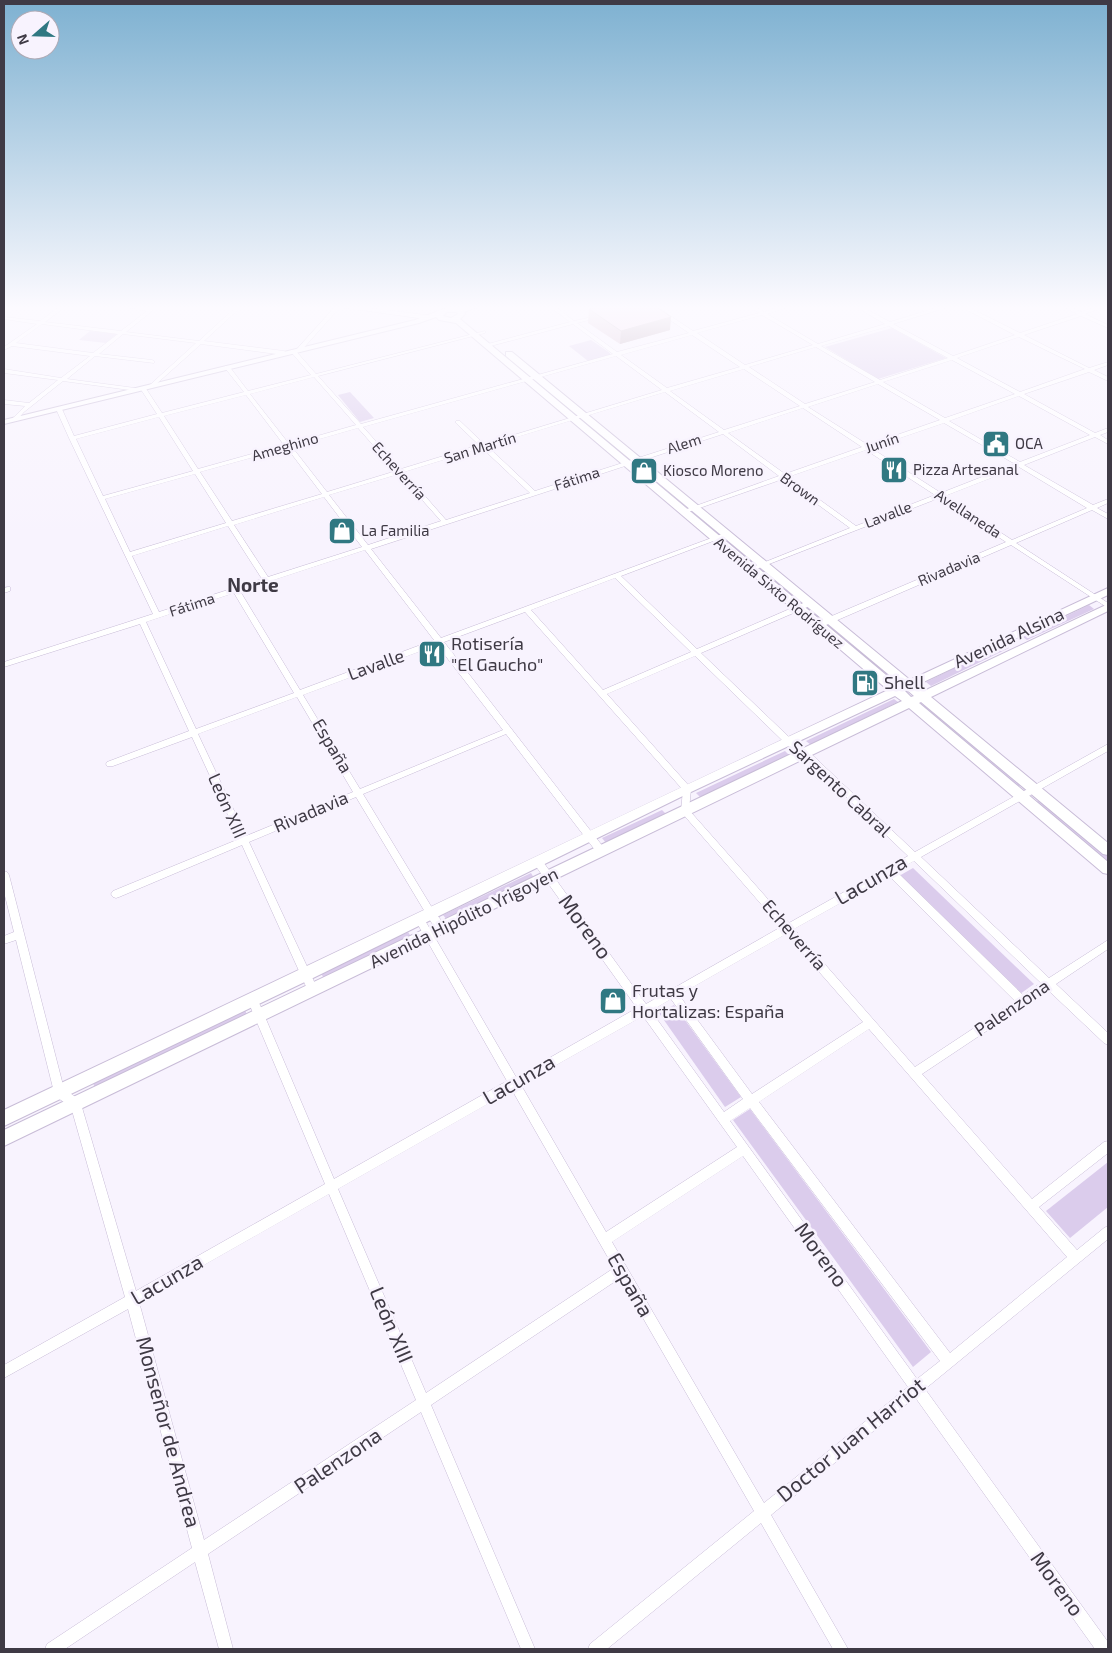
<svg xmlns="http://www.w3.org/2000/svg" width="1112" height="1653" viewBox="0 0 1112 1653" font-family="'Exo 2',sans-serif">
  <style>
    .green { fill: #dbccec }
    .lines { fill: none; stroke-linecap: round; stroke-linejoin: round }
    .minor-casing { stroke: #c8bcd7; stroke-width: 1 }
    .tertiary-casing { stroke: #c8bcd7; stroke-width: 1 }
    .secondary-casing { stroke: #c8bcd7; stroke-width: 2 }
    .minor { fill: #fff; fill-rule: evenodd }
    .tertiary { fill: #fff; fill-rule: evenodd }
    .secondary { fill: #fff; fill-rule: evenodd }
    .wall { fill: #d2b4c7 }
    .shaded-wall { fill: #ab92a2 }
    .building { fill: #f4d1e7; stroke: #ab92a2 }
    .labels { text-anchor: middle; stroke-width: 5; stroke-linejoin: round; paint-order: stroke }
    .far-street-label { font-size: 15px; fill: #3f3a45; stroke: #f8f3fe }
    .far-poi-label { font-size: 15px; fill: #3f3a45; stroke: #f8f3fe; text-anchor: start }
    .street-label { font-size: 18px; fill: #3f3a45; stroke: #f8f3fe }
    .poi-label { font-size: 18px; fill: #3f3a45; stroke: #f8f3fe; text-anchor: start }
    .far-district-label { font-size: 19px; font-weight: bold; fill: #3f3a45; stroke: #f8f3fe }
    .near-street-label { font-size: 21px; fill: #3f3a45; stroke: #f8f3fe }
  </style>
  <rect width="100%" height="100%" fill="#f8f3fe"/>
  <g class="green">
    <path d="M892,328L946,358L878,379L825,347Z"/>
    <path d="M90,331L117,334L106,343L79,340Z"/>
    <path d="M591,340L610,353V355L588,361L569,346Z"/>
    <path d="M350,392L374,418L360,422L338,395Z"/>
    <path d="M1089,605L1094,609L1027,640L1023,637Z"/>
    <path d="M1004,644L1009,648L931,686L926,682Z"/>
    <path d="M894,699L898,702L811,745L806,741Z"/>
    <path d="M928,703L1024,783L1017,787L921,707Z"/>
    <path d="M785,751L789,755L700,797L696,793Z"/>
    <path d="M1042,799L1108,854V864L1035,803Z"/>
    <path d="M662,810L666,814L606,843L602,838Z"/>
    <path d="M913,868L1034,984L1020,994L899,876Z"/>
    <path d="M531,873L534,878L447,920L443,915Z"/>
    <path d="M408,932L412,938L324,979L321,973Z"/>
    <path d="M674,1005L741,1097L725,1107L659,1013Z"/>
    <path d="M245,1009L247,1016L95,1090L93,1082Z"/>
    <path d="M750,1109L931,1352L913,1367L733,1120Z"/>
    <path d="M1108,1162V1207L1070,1238L1046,1211Z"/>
  </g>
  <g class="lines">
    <g class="minor-casing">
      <g id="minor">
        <path d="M59,307H65L45,322L121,331L147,311L126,307H157L126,332L199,341L236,307H241L204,341L284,351L287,353L284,355L201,344L153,387L150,385L151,384L196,343L123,334L99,354L152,360L154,361V363L95,356L67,379L135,388L137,389V391L63,381L24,412L17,420H13V418L25,406L4,404V400L29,403L58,380L4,373V369L61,378L90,356L12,346L4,350V347L37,324L4,319V317L40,321ZM42,324L118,334L93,353L16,343Z"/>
        <path d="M335,307H340L301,351H297V349Z"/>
        <path d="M550,307H556L574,321L601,315V317L577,323L617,352L689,333L651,307H657L693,331L759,313L750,307H756L764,312L779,307H788L767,314L818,344L885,324L856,307H862L890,322L939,307H948L893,324L953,356L1015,335L961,307H968L1020,333L1077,314L1064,307H1071L1081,312L1096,307H1104L1085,314L1108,325V328L1081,316L1024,335L1089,368L1108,362V365L1094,370L1108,377V381L1089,372L1024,394L1095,433L1108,428V432L1100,435L1108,440V444L1095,437L1024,465L1093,505L1108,499V503L1097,508L1108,514V519L1092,510L1016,543L1108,603V608L1011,545L826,625H820V621L1006,542L939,498L759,568H755V566L850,528L783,479L691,511H687V509L779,476L723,434L371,549L441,638L725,533H729V535L621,576L697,649L808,601H812V605L701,653L791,739L808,751L915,852L1108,744V751L921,857L1049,978L1108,940V949L1056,984L1108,1033V1045L1104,1043L1048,990L922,1074L1032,1199L1104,1142L1108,1141V1153L1039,1207L1077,1250L1104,1228L1108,1226V1239L925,1389L1108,1642V1649H1095L915,1397L771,1515L848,1649H833L761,1523L607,1649H588L590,1644L754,1511L620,1278L431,1405L535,1649H521L421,1412L208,1554L233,1649H219L195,1562L65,1649H45L47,1644L192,1548L128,1309L4,1378V1365L125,1297L71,1107L55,1096L16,940L4,944V936L14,932L4,892V871L7,872L9,875L64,1089L80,1100L81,1104L136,1291L325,1184L248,1001L249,998L253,996L257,998L334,1179L507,1081L417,923L415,920L417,917L420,916L423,917L516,1077L637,1008L535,865L533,862L535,859H541L646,1004L781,927L682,813L681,811L683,790L525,612L444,642L604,848L605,851L604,854H598L506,734L363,794L434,911L447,928L445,931C437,934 432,923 428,917L356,797L249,842L318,990L317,993L313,995L309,993L242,845L119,897L116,898L113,897L111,894L113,891L239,839L192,737L113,766H107L106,764L107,762L189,731L140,624L4,667V662L153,614L69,438L56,409L57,408L62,409L74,436L157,414L140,388L141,387H145L162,413L244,392L225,368V366H229L248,391L311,375L291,352V350H295L316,374L485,331V333L318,376L361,424L613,354L573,324L487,347L484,345L570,322ZM762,315L813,345L745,365L697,333ZM889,326L948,358L880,380L821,346ZM692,335L740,367L667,388L621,355ZM1019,337L1085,369L1020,392L957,358ZM816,347L875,382L805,404L749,367ZM616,356L662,390L484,444L460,421H456V423L479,445L401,469L363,427ZM952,360L1015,394L945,418L883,382ZM744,369L800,406L724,430L670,391ZM314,377L356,425L289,444L250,394ZM878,384L940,420L868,445L808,407ZM665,392L719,432L535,491L487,446ZM246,395L284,445L198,469L164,416ZM1019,396L1090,435L1020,462L949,421ZM803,408L862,447L785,474L728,433ZM159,417L193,471L103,496L76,439ZM944,423L1015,464L941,493L871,448ZM358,428L396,471L327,492L292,447ZM287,448L322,494L232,521L200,472ZM482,448L530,493L446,520L404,472ZM866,450L935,495L856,526L788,477ZM1019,467L1087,508L1012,540L945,496ZM195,474L226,523L130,552L105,499ZM399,474L441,521L368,545L329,495ZM324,497L362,547L268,577L234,525ZM228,526L262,579L159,612L132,556ZM365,550L434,640L300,690L240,591ZM615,578L691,652L603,690L531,610ZM234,593L294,693L196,729L146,622ZM437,645L503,730L360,789L303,695ZM695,656L785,743L802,755L908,856L789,923L689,810L691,789L690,787L607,694ZM297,697L353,792L246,836L198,734ZM914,861L1041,983L1023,995L896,871ZM889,876L1015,1001L915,1067L794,929ZM786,934L863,1022L752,1094L679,995ZM671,999L743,1099L724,1112L651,1011ZM643,1016L737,1147L606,1232L521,1085ZM869,1029L1067,1257L950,1353L759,1102ZM512,1090L614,1268L426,1393L338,1189ZM750,1108L940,1361L917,1379L730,1121ZM743,1156L908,1387L764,1503L612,1242ZM329,1194L416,1400L204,1540L139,1302Z"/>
        <path d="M8,587H10V591L4,593V588Z"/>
      </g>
    </g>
    <g class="tertiary-casing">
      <path id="tertiary" d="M339,307H361L426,315L429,317L426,319Z"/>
    </g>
    <g class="secondary-casing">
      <path id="secondary" d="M477,307L464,312L465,314L460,319L898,685L900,684L506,356V352H512L910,680L1108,588V595L917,685L924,691L1108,604V611L931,697L1108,843V855L1103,854L921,702L919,703L1108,862V874L1103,873L909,708L4,1146V1130L902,701L895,696L691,792L311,979L4,1126V1110C299,971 592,828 888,690L456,323L439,320L436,317L419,323L4,424V420L415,320L446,308ZM447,312H456L458,314L451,318L443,316ZM907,690L914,696L911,697L905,691Z"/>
    </g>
    <use href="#minor" class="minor"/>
    <use href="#tertiary" class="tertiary"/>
    <use href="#secondary" class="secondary"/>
  </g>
  <path class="wall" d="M589,309L670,330L620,344L588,323Z"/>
  <path class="shaded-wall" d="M671,317L670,330L620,344L621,331Z"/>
  <path class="building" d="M596,307H657L671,317L621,331L589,309Z"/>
  <linearGradient id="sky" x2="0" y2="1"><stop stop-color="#7eb1d1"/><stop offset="0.57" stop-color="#fcfaff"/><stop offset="1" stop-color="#fcfaff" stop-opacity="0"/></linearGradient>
  <rect width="1112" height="539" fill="url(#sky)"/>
  <defs>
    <g id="civic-square" transform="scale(1.4375)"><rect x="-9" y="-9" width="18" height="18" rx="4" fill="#307882" stroke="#f8f3fe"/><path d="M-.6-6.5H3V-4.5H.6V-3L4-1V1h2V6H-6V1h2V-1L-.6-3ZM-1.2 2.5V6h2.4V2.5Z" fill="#fff"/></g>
    <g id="restaurant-square" transform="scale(1.4375)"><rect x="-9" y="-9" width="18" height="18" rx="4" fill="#307882" stroke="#f8f3fe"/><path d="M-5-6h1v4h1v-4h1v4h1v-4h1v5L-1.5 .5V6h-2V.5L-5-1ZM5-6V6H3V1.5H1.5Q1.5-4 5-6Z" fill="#fff"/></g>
    <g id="shop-square" transform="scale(1.4375)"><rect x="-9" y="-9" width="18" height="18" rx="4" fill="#307882" stroke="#f8f3fe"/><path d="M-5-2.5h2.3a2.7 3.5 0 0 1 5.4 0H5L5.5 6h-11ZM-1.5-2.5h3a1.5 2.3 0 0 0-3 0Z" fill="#fff"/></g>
    <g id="fuel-square" transform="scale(1.4375)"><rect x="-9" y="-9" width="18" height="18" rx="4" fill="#307882" stroke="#f8f3fe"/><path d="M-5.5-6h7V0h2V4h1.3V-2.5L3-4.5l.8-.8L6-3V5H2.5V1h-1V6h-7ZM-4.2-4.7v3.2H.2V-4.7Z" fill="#fff"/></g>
  </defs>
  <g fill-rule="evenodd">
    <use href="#civic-square" x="996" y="444"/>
    <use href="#restaurant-square" x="894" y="470"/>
    <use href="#shop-square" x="644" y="471"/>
    <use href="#shop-square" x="342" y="531"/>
    <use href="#restaurant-square" x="432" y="654"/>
    <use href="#fuel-square" x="865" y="683"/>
    <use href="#shop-square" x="613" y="1001"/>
  </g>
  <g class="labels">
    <g class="far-street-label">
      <text transform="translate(882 443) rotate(-19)" y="5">Junín</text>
      <text transform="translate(684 444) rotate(-18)" y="5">Alem</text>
      <text transform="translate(285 447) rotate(-16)" y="5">Ameghino</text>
      <text transform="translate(480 448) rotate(-17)" y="5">San Martín</text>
      <text transform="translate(399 471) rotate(48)" y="5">Echeverría</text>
      <text transform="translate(577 479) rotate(-18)" y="5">Fátima</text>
      <text transform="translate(800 489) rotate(36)" y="5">Brown</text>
      <text transform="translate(968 514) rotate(33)" y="5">Avellaneda</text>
      <text transform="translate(888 515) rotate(-21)" y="5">Lavalle</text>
      <text transform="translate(949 569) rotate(-23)" y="5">Rivadavia</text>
      <text transform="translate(779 593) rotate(40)" y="5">Avenida Sixto Rodríguez</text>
      <text transform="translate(192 605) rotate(-18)" y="5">Fátima</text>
    </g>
    <g class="far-poi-label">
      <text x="1015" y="449">OCA</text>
      <text x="913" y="475">Pizza Artesanal</text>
      <text x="663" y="476">Kiosco Moreno</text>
      <text x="361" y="536">La Familia</text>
    </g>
    <g class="street-label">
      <text transform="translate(1009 638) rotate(-25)" y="6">Avenida Alsina</text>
      <text transform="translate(376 665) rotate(-20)" y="6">Lavalle</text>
      <text transform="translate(332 746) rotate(59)" y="6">España</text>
      <text transform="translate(840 789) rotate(43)" y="6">Sargento Cabral</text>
      <text transform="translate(227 806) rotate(66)" y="6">León XIII</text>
      <text transform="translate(311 812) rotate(-23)" y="6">Rivadavia</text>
      <text transform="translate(464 918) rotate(-26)" y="6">Avenida Hipólito Yrigoyen</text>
      <text transform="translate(794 935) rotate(49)" y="6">Echeverría</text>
      <text transform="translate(1012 1008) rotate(-34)" y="6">Palenzona</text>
    </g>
    <g class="poi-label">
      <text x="451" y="650">Rotisería<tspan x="451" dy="21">"El Gaucho"</tspan></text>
      <text x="884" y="689">Shell</text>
      <text x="632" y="997">Frutas y<tspan x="632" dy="21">Hortalizas: España</tspan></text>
    </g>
    <g class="far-district-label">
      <text x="253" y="592">Norte</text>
    </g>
    <g class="near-street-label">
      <text transform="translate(871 880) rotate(-30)" y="7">Lacunza</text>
      <text transform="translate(585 927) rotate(54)" y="7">Moreno</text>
      <text transform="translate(519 1080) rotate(-30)" y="7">Lacunza</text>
      <text transform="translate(821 1255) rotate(54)" y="7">Moreno</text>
      <text transform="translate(167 1280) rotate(-30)" y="7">Lacunza</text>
      <text transform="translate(630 1285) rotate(60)" y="7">España</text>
      <text transform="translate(391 1325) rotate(67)" y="7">León XIII</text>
      <text transform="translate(168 1432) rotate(75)" y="7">Monseñor de Andrea</text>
      <text transform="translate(851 1440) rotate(-39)" y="7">Doctor Juan Harriot</text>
      <text transform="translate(338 1461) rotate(-34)" y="7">Palenzona</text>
      <text transform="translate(1057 1584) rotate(54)" y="7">Moreno</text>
    </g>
  </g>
  <rect width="1112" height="1653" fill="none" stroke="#3f3a45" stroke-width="10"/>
  <g transform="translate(35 35) rotate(250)"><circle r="24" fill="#f8f3fe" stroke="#aea9b4"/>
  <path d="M0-4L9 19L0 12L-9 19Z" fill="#307882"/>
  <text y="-8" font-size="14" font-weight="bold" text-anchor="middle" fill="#3f3a45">N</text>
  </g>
</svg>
